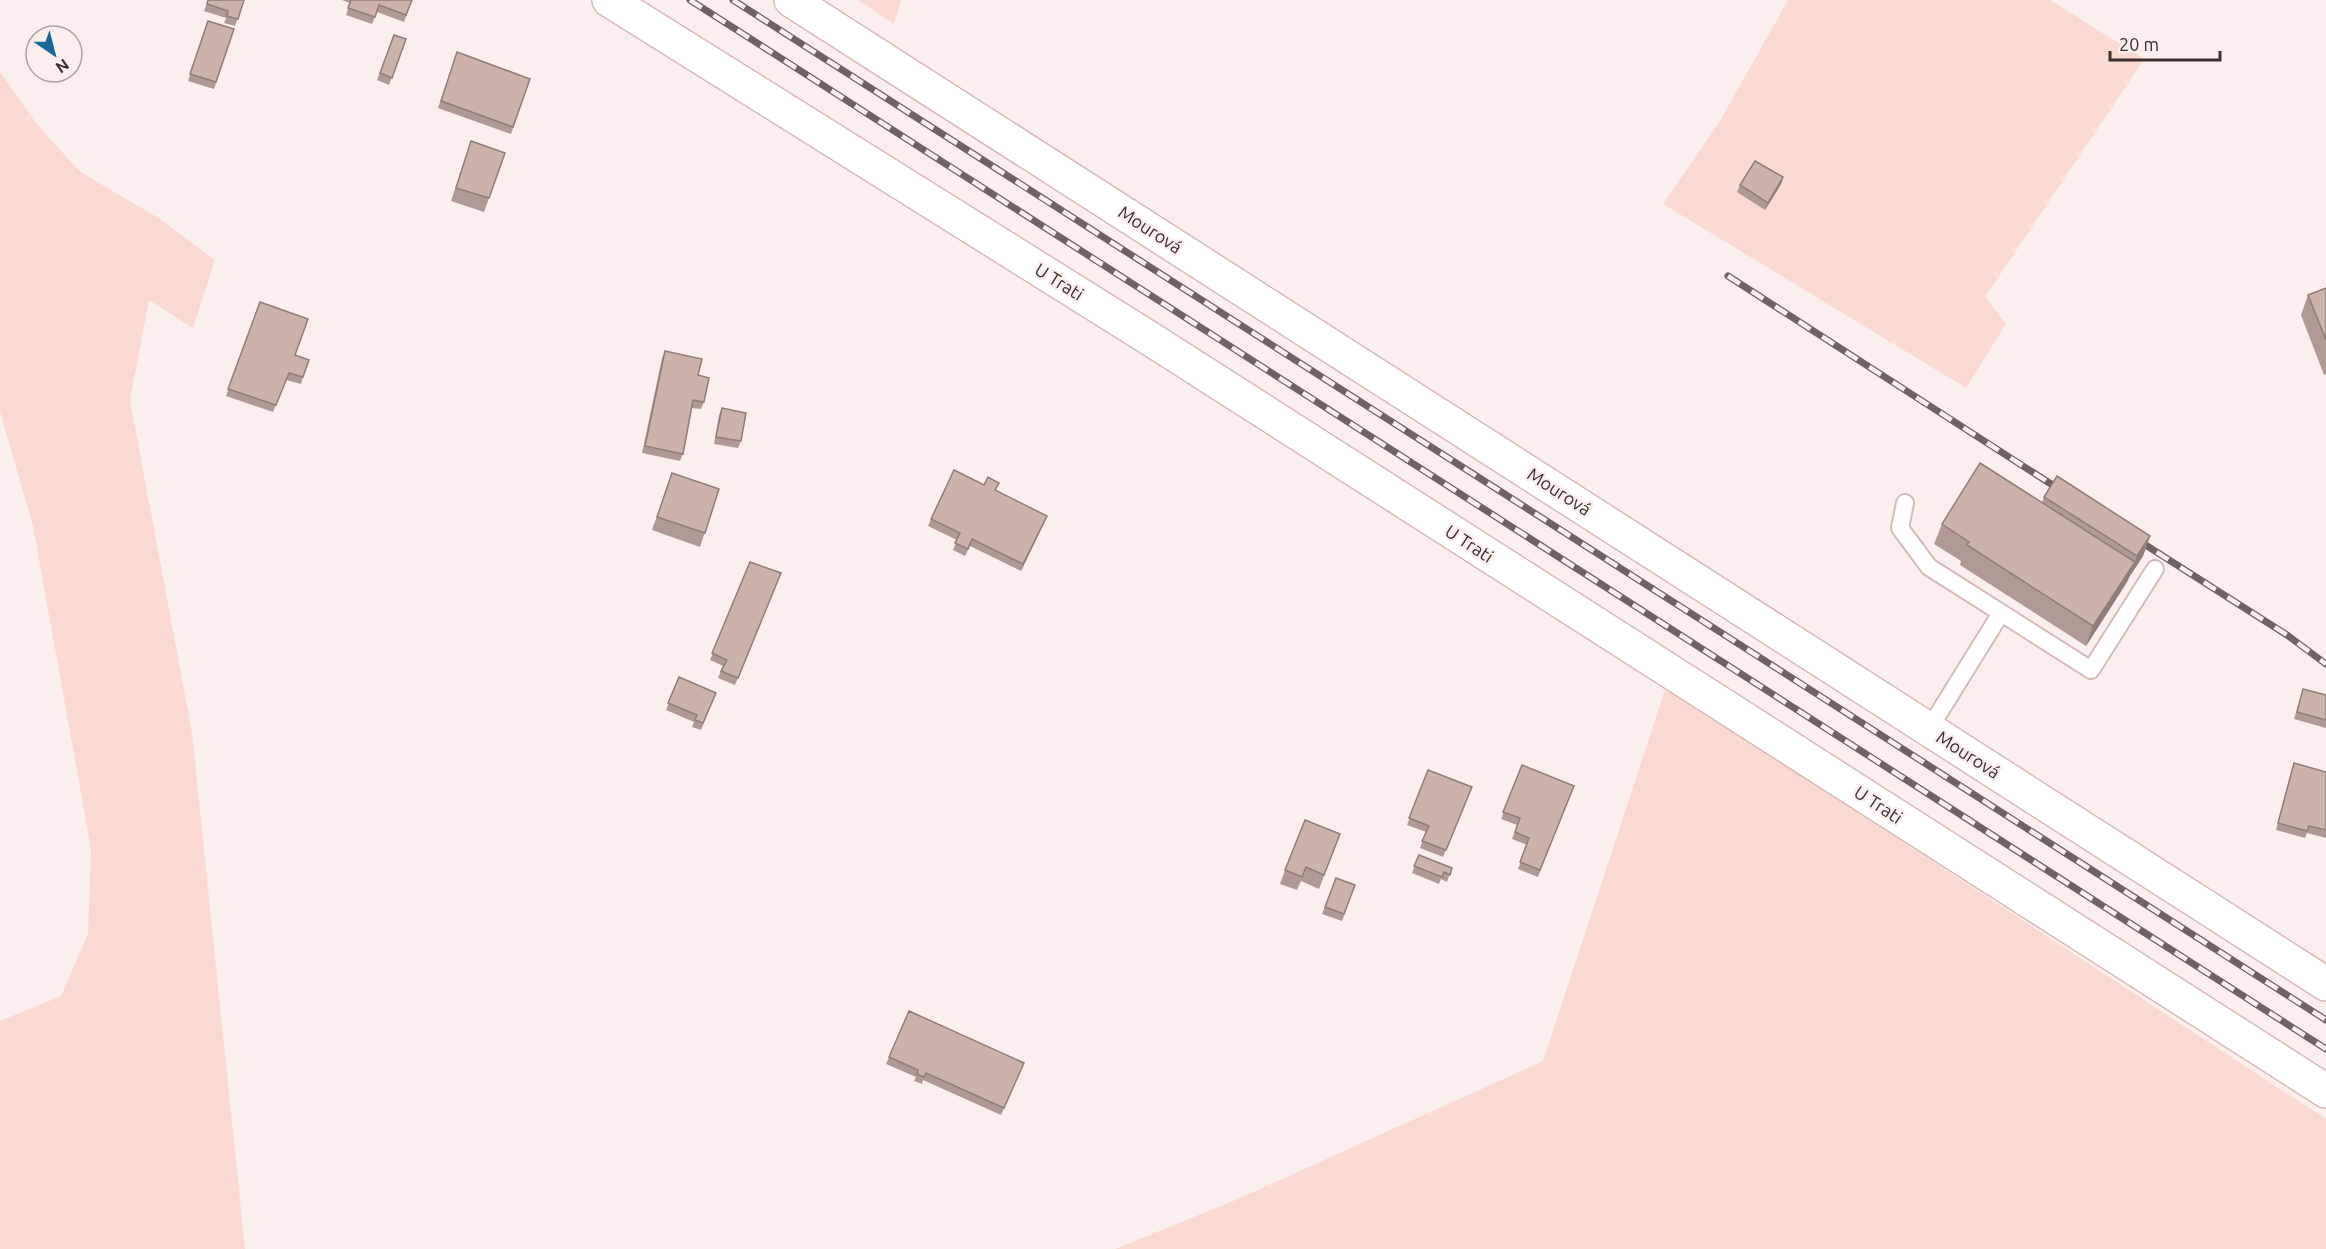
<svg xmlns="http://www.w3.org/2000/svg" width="2326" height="1249" viewBox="0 0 2326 1249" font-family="Ubuntu,sans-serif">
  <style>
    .green { fill: #fad9d2 }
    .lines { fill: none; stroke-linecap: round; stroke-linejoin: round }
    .service-casing { stroke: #d7bbb6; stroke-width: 20 }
    .minor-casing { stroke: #d7bbb6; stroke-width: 36 }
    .service { stroke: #fff; stroke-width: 16 }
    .minor { stroke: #fff; stroke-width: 33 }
    .rail-casing { stroke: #6e6360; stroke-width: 7 }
    .rail { stroke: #fbefed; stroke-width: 4.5; stroke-dasharray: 14; stroke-linecap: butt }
    .wall { fill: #b09994 }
    .shaded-wall { fill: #907d78 }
    .building { fill: #cdb2ac; stroke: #907d78; stroke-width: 1.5 }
    .labels { text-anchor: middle; stroke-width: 5; stroke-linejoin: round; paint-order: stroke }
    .street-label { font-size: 18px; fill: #3b302d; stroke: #fbefed }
  </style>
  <rect width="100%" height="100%" fill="#fbefed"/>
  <g class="green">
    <path d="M858,0H901L894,24Z"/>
    <path d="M1788,0H2050L2144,59L1985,297L2006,324L1966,388L1663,204L1718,124Z"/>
    <path d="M0,72L36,123L79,171L160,219L215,260L193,328L149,300L130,400L192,733L245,1249H0V1021L61,996L88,934L91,849L33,526L0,412Z"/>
    <path d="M1666,687L2326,1119V1249H1115L1238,1199L1543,1061Z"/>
  </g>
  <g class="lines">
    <g class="service-casing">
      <g id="service">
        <path d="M1905,503L1900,528L1929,567L2091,670L2155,569"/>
        <path d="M1929,729L2001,613"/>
      </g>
    </g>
    <g class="minor-casing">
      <g id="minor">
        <path d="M609,0L1149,338L2326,1091"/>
        <path d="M791,0L2326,984"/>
      </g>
    </g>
    <use href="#service" class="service"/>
    <use href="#minor" class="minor"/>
    <g class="rail-casing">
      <g id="rail">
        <path d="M690,0L2326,1049"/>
        <path d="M733,0L2326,1020"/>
        <path d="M1728,276L2065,493"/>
        <path d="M2133,537L2287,635L2326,664"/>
      </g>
    </g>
    <use href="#rail" class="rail"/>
  </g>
  <g class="wall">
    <path d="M208,0H244L235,26L224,23L226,18L204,11Z"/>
    <path d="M342,0H412L404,22L377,12L372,24L346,15L350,3Z"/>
    <path d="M208,21L234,29L214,89L188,81Z"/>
    <path d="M394,35L406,39L389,85L377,80Z"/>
    <path d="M457,52L530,79L511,134L438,108Z"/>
    <path d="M505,153L484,212L451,201L466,155Z"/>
    <path d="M1783,177L1781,184L1765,210L1737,192L1740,185Z"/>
    <path d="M2326,288V374L2324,375L2301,315L2308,295Z"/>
    <path d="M260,302L295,355L303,377L301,384L286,380L273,412L226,396Z"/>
    <path d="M665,351L704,402L701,409L692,408L683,454L680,461L642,453L662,358Z"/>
    <path d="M722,408L741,441L738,448L714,444L719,415Z"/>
    <path d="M672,473L719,489L700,547L652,530Z"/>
    <path d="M996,491L1044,523L1021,571L970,546L965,556L953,550L957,540L928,526L931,519Z"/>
    <path d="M2044,497L2150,536L2143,556L2130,576L2127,582L2086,646L1960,565L1961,561L1934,544L1942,524L2042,503Z"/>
    <path d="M750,562L781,573L735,685L718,678L723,666L710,660Z"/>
    <path d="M679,677L716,693L701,730L692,727L694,722L666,710Z"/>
    <path d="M2303,689L2326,695V728L2294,719Z"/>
    <path d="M2294,763L2326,772V838L2307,833L2305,838L2276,830Z"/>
    <path d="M1522,765L1574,786L1538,877L1518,869L1527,845L1512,839L1517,825L1501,819Z"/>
    <path d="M1428,770L1472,787L1443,857L1420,848L1426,832L1407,825Z"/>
    <path d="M1340,834L1319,889L1301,881L1297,890L1280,884L1285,870Z"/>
    <path d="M1419,855L1452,868L1447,882L1441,879L1439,884L1412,873Z"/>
    <path d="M1336,878L1355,885L1342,921L1322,914Z"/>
    <path d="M889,1057L1021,1070L1001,1115L923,1080L922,1084L914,1081L916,1077L886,1064Z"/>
  </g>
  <g class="shaded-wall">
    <path d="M1783,177L1781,184L1765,210L1768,203Z"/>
    <path d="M1047,516L1044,523L1021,571L1023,564Z"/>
    <path d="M2150,536L2143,556L2130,576L2137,556Z"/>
    <path d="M2135,562L2127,582L2086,646L2093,626Z"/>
  </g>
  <g class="building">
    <path d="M208,0H244L238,19L227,16L228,11L207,4Z"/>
    <path d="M351,0H412L406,15L379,5L375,17L348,8Z"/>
    <path d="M208,21L234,29L216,82L190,74Z"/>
    <path d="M394,35L406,39L392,78L380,73Z"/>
    <path d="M457,52L530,79L513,127L441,101Z"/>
    <path d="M471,141L505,153L489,198L456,188Z"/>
    <path d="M1755,161L1783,177L1768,203L1740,185Z"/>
    <path d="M2326,288V340L2308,295Z"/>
    <path d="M260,302L308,319L295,355L309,360L303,377L289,373L276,405L228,389Z"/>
    <path d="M665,351L702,359L698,375L709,378L704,402L693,400L683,454L645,446Z"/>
    <path d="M722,408L746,413L741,441L716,437Z"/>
    <path d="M1980,463L2135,562L2093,626L1967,545L1969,542L1942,524Z"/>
    <path d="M954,470L984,485L988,477L999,483L995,490L1047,516L1023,564L972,539L968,549L955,543L960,533L931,519Z"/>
    <path d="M672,473L719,489L705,533L657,517Z"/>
    <path d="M2057,476L2150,536L2137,556L2044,497Z"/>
    <path d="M750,562L781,573L738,678L721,671L727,660L712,653Z"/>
    <path d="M679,677L716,693L703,723L695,720L697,715L668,703Z"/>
    <path d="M2303,689L2326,695V720L2297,712Z"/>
    <path d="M2294,763L2326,772V830L2309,826L2307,831L2278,823Z"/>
    <path d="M1522,765L1574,786L1540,870L1520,862L1529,838L1515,832L1520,818L1503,812Z"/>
    <path d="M1428,770L1472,787L1446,850L1422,841L1429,826L1409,818Z"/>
    <path d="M1305,820L1340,834L1324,875L1306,867L1302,877L1285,870Z"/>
    <path d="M1419,855L1452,868L1450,875L1444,872L1442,877L1414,866Z"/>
    <path d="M1336,878L1355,885L1344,914L1325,907Z"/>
    <path d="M909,1011L1024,1063L1004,1108L926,1073L924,1077L917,1074L918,1070L889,1057Z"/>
  </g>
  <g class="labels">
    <g class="street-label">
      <text transform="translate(1150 230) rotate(33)" y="6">Mourová</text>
      <text transform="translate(1059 282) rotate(32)" y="6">U Trati</text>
      <text transform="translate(1559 492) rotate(33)" y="6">Mourová</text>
      <text transform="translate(1469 544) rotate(33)" y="6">U Trati</text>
      <text transform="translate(1968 755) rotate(33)" y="6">Mourová</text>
      <text transform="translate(1878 805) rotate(33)" y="6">U Trati</text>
    </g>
  </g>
  <g transform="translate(54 54) rotate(145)"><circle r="28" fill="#fbefed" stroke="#aea3a0" stroke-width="1.5"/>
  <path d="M0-4.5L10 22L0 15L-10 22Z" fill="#156899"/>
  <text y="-9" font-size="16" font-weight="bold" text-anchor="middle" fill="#3b302d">N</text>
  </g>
  <path d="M2110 51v9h110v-9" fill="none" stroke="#3b302d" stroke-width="3"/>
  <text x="2119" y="51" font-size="18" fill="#3b302d" stroke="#fbefed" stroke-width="4.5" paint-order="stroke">20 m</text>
</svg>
